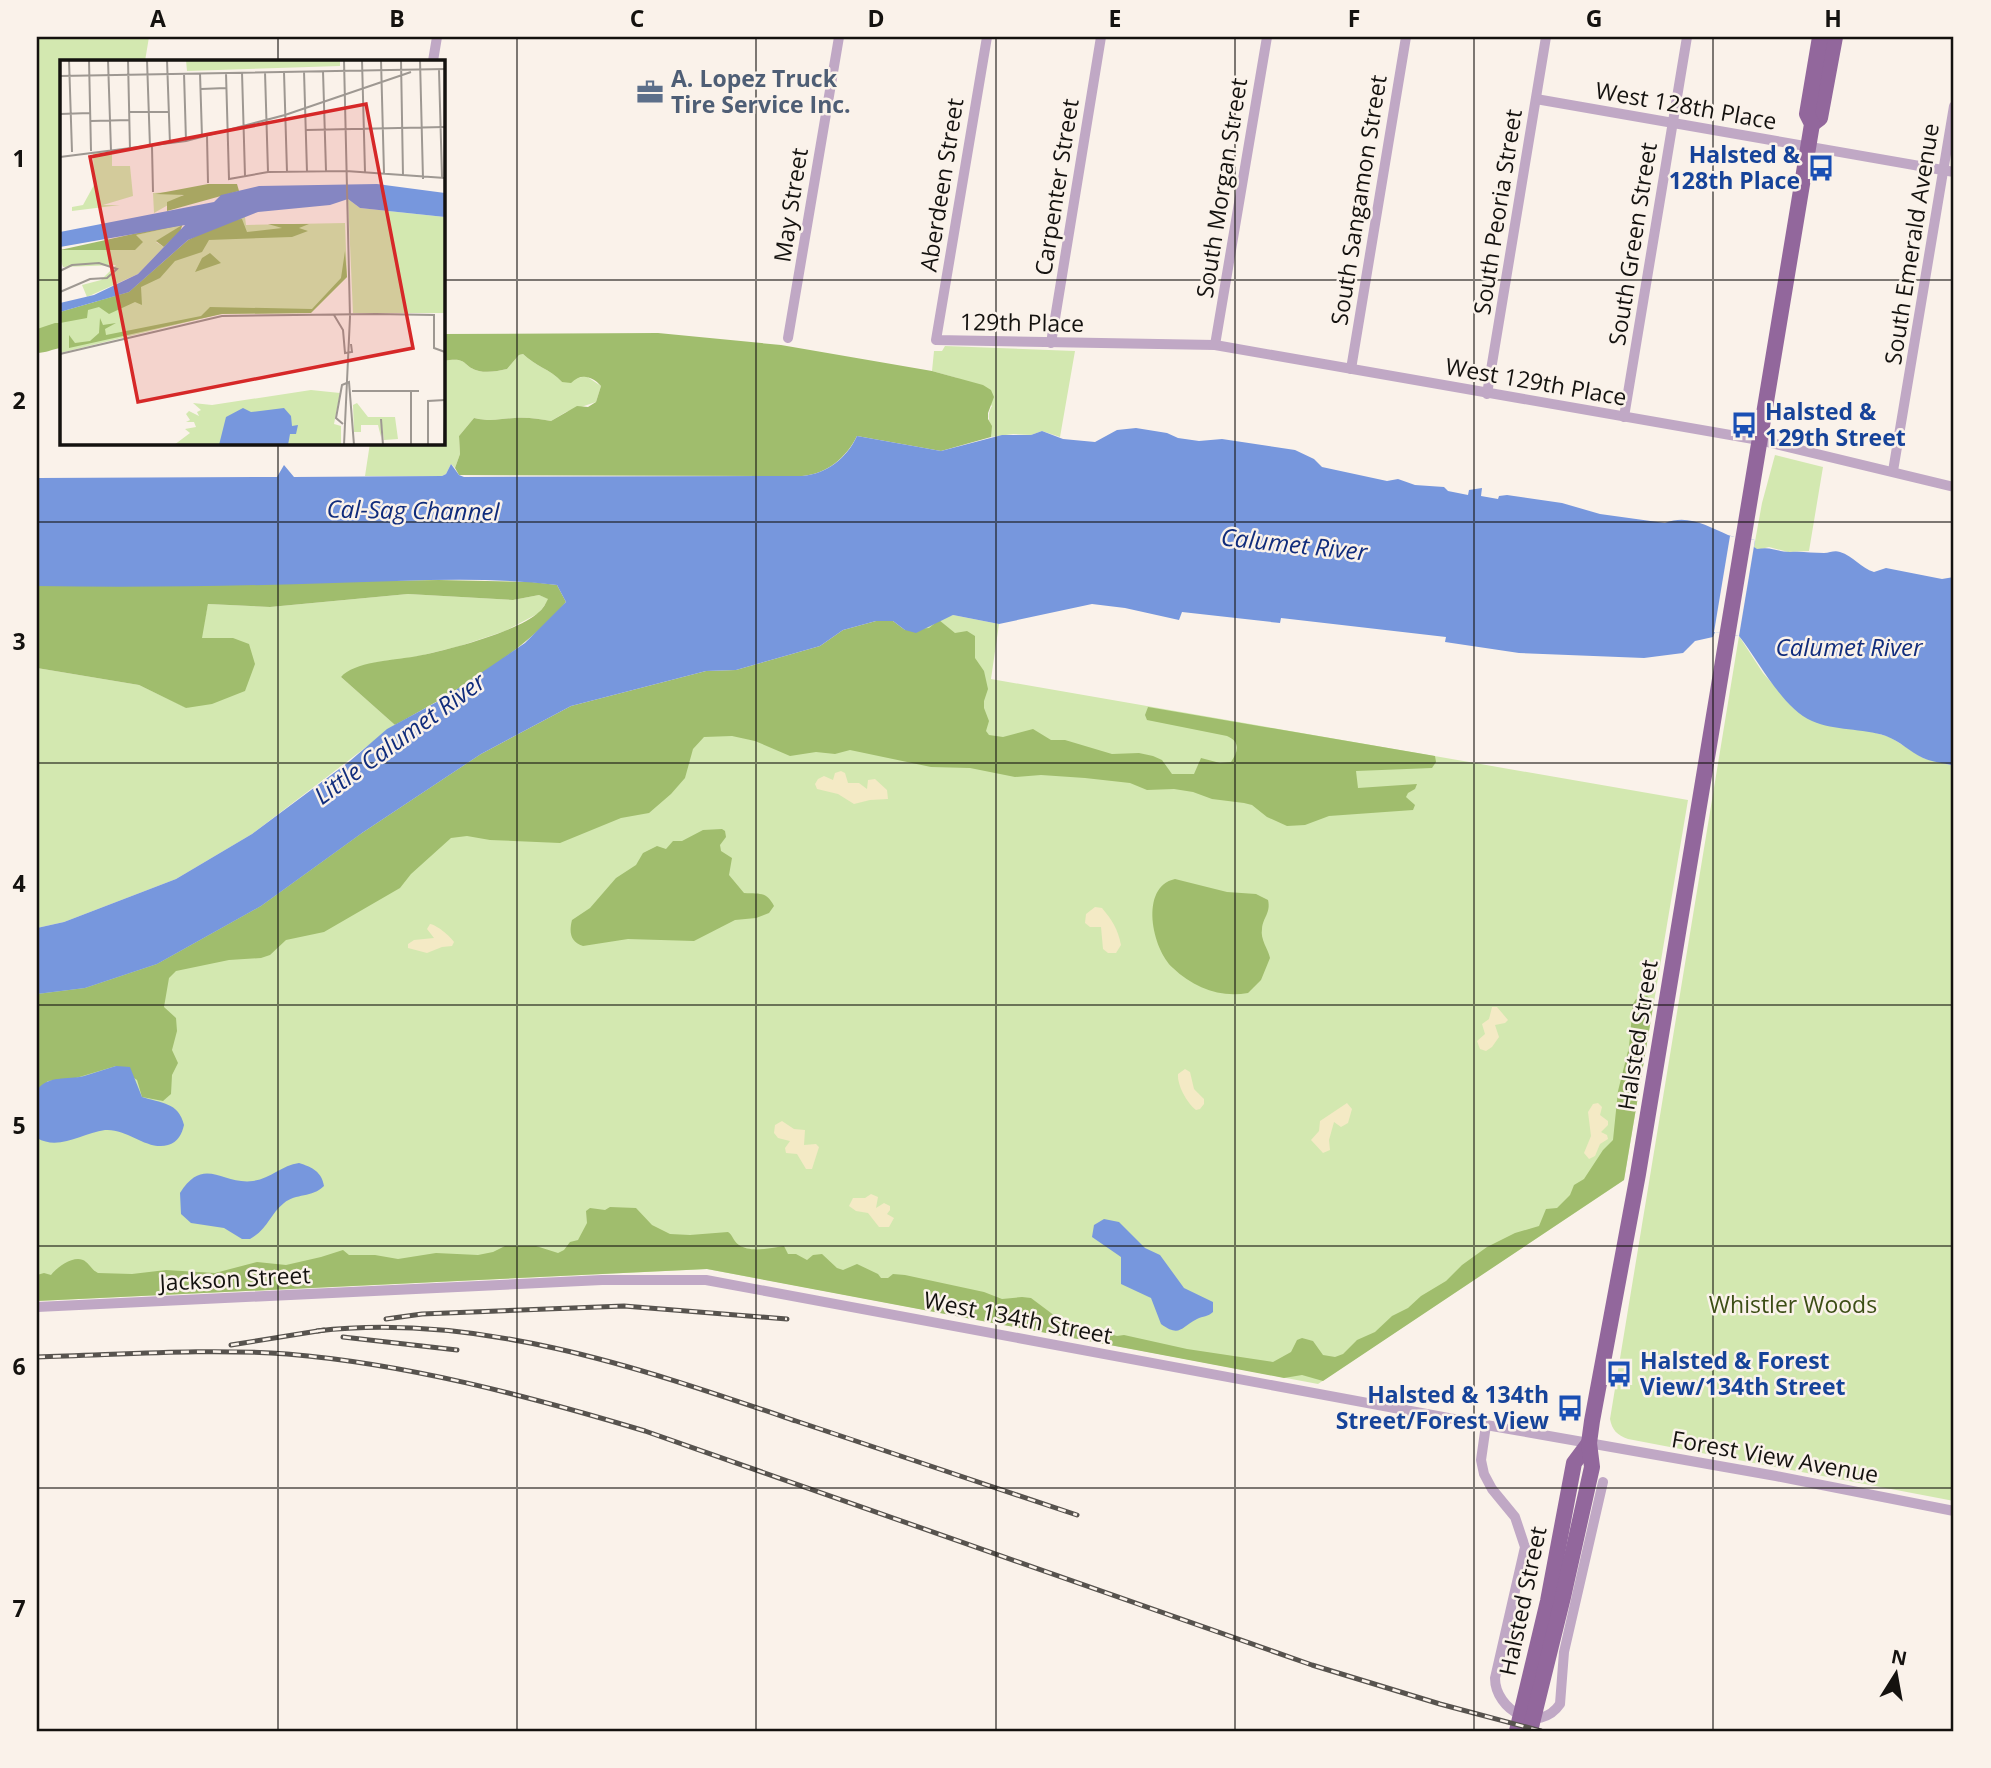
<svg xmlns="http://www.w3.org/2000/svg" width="1991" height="1768" viewBox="0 0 1991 1768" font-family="'Open Sans',sans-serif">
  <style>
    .green { fill: #d3e8b0 }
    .forest { fill: #a0bd6d }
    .sand { fill: #f4eac5 }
    .water { fill: #7797dd }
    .pier { fill: #faf2ea }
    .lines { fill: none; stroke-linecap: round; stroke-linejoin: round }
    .street { stroke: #c0a8c5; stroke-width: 10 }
    .primary { stroke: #92679c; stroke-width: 16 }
    .rail-casing { stroke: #57534e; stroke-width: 5 }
    .rail { stroke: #faf2ea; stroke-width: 2.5; stroke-dasharray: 8; stroke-linecap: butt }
    .grid { fill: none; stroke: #14120f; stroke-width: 2; stroke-opacity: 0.55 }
    .labels { text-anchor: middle; stroke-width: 5; stroke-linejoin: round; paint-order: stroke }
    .service-label { font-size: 23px; font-weight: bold; fill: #4e5e75; stroke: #faf2ea; text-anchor: start }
    .street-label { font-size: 23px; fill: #14120f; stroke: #faf2ea }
    .transit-label { font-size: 23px; font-weight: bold; fill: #164399; stroke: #faf2ea; text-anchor: end }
    .park-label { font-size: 23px; fill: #3c4e15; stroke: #faf2ea }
    .water-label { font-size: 24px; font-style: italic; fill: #102c7c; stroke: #faf2ea }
    .inset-road { fill: none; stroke: #9e9892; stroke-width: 2 }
    .view { fill: #d62828; fill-opacity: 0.15; stroke: #d62828; stroke-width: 3.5 }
    .inset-edge { fill: none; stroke: #14120f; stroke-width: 3.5 }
    .neatline { fill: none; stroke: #14120f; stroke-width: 2.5 }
    .grid-label { font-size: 23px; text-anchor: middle; font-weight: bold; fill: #14120f }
  </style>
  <rect width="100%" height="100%" fill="#faf2ea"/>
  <g class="green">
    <path d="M37,37H149L145,61H61V323L37,329Z"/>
    <path d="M945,346L1075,351L1060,437L1042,431L1031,435L1013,434L991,437C992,425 985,417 992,406L957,378L932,371L934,351H942Z"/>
    <path d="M523,354C535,366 550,369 562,382L586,376L601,386L596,402L566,412L551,421C539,419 528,417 515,418C498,419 492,422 474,418L459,436L460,454L455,468L451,464L446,474L442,476H365L370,443H443V361C469,356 461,366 479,371C488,373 498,371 507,369L519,355Z"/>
    <path d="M1775,455L1823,467L1809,551L1788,552L1769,547L1757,550L1754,547L1762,503Z"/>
    <path d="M408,594L513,600L539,595L549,599L539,613L505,631L460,646L415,657L377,662L341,677L395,725L252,834L176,879L64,922L37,928L39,803L37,798V668L139,685L187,708L233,638H201L208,604L270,607Z"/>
    <path d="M953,615L999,624L991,679L1688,800L1624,1180L1318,1384L707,1269L37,1301V994L362,833L481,754Z"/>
    <path d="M1739,636L1763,673L1795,709L1830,726L1865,730L1890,737L1923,758L1954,766V1501L1628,1439C1617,1435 1612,1430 1610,1419Z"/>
  </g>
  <g class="forest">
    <path d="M55,323H61V348C52,349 46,353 37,353V329Z"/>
    <path d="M658,333L781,345L932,371L983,385L991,390L994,397L988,413V419L992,426L991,437L941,451L857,436C846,458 827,474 802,476L459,475L455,468L460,454L459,436L474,418C492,422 498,419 515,418C528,417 539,419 551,421L577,406L588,407L596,402L601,386C592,376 581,373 571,383L562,382C550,369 535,366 523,354L519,355L507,369C498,371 488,373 479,371C461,366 469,356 443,361V334Z"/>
    <path d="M439,580L532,582L557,585L566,602C525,652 451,694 395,725L341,677C354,662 393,660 412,657C442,652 518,632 539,612C543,609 546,603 548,599L539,595L513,600L408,594L270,607L208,604L202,638H233L249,644L255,664L245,691L212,704L186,708L139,685L37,668V586Z"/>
    <path d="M939,620L955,633L967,631L975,636V658L984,671L988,689L984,701V708L989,721L986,731L989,735L1003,737L1033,729L1051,740H1065L1112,754L1139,753L1153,756L1162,760L1172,774H1194L1201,758L1220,763L1231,762C1238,752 1241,742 1227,736L1147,720L1145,715L1148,707L1435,756L1436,762L1432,768L1356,771L1358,788L1417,784L1415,789L1408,793L1406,797L1415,805L1413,810L1329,816L1305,825L1287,826L1267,817L1252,805L1244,803L1212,799L1193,792L1174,789L1147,790L1130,783L1085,778L1041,775L1015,777L970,768L931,767L850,750L835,754L816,752L790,756L755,741L732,736L704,737L693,749L685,778L671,794L649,813L621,818L560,843L490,840L467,836L451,838L411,874L400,888L324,932L286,940L270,955L261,958L229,960L176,971L169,978L164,1007L176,1018L177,1031L172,1050L178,1063L172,1075L171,1094L163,1101L142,1097L137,1080L116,1066L76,1078L48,1081L37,1090V994L85,988L157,964L261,906L362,833L481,754L571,706L706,671L736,670L820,646L843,630L876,621H893L905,630L929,628Z"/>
    <path d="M722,829L725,831L726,837L720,845L721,851L732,858L729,875L744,893C759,894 766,891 774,906L769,913L756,918L735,920L694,941L628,939L583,946C570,942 569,932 572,920L590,908L616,878L636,865L643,853L657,846L666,849L673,841H682L703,830Z"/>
    <path d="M1175,879L1227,892L1256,894L1268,900C1271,913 1263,917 1262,929C1260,939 1268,949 1270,958L1261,980L1248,993C1220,998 1194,988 1173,968C1152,949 1139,887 1175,879Z"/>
    <path d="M1647,996L1654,1001L1624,1180L1323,1381L1302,1375L1284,1378L707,1269L37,1301V1275L44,1273L51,1275C57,1267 76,1253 86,1262C91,1266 92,1270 98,1273L132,1274L166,1270L215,1273L257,1262L286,1265L321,1257L343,1250L349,1255H375L398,1259L436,1253L478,1255L493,1252L505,1246H536L558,1253L564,1250L570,1242L578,1240L587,1223L586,1211L590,1208L605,1210L610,1207L636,1208L652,1225L670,1234L690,1235L728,1232C733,1235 733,1241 739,1245C750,1253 772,1248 784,1246L788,1254H796L807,1260L813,1255L822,1254L837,1268L843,1270L857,1264L878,1274L881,1278H888L893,1274L905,1275L984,1292L1002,1299L1022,1297L1031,1298L1059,1319L1117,1336L1124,1335L1187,1349L1273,1362L1291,1352L1297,1340L1302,1338L1313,1341L1323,1355L1335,1357L1343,1354L1357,1340L1375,1332L1392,1316L1408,1308L1421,1296L1446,1281L1462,1265L1487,1247L1515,1233L1539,1226L1546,1209L1557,1208L1570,1195L1574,1185L1584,1179L1603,1150L1613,1140L1618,1091L1629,1047L1633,1004L1636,999Z"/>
  </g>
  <g class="sand">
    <path d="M841,771L845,773L848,783H859L867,789L868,780L875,779L887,790L888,799L870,800L854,804L838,794L817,789L815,784L818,779L824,776L833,780L835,773Z"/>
    <path d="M1095,907L1102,908C1112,920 1118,929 1121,945L1116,953H1108L1103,949L1101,927H1090L1085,923L1086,914Z"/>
    <path d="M430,924C437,925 450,936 454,942L452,946L442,947L427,953L408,948V944L414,940L434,938L427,929Z"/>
    <path d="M1492,1007H1497L1508,1020L1505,1023L1495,1025L1499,1037L1492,1047L1486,1051L1480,1049L1477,1041L1485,1034L1482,1024L1489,1019Z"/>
    <path d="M1185,1069L1190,1072L1194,1089L1204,1099V1104L1200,1109L1196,1110C1187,1103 1177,1085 1178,1074Z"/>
    <path d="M1347,1103L1352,1109L1348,1123L1341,1127L1334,1122L1329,1140L1330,1150L1323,1153L1311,1140L1319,1131L1320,1121Z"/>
    <path d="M1598,1103L1602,1107L1600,1115L1608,1121V1125L1601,1132L1607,1135L1608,1139L1600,1144L1595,1156L1589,1159L1584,1153L1591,1136L1588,1112L1593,1104Z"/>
    <path d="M782,1121L794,1129L805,1130L804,1145L816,1144L819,1147L812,1169H806L797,1154L786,1153L785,1148L790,1141L778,1138L774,1133L775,1125Z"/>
    <path d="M871,1194L878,1197L876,1208L884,1203L890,1206V1210L887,1214L894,1218L889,1227H879L868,1213L856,1211L849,1206L853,1198H865Z"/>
  </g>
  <g class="water">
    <path d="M1136,428L1167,433L1178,438L1199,441L1222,439L1295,450L1314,459L1322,467L1387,481L1398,479L1415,485L1444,487L1448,491L1468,495L1469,490L1482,488L1481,496L1498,499L1499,496L1507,495L1562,503L1600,514L1665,523C1688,514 1707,526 1728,535C1736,538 1747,539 1755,540L1754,547L1757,549C1772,546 1777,552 1790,552C1802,551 1812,553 1824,553C1830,553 1834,550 1840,552C1853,556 1861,568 1874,572L1886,568L1942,579L1954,577V766C1944,763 1932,762 1923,758C1910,752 1900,741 1886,736C1862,728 1835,731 1812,721C1782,708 1759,661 1739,636L1715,632L1713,637L1695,641L1683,653L1644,658L1519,653L1445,642L1446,637L1281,618L1280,623L1182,612L1179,620L1125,608L1092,604L999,624L953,615L916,633L905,630L893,621H876L843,630L820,646L736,670L706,671L571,706L481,754L362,833L261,906L157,964L85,988L37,994V928L64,922L176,879L252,834L350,761L387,729L444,698L525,643L566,602L557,585C483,576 408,581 334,583C235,586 136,588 37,586V478L277,477L284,465L294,477L442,476L446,474L451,464L459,475L464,477L802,476C827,474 847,458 857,436L941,451L1002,435H1031L1042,431L1063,439L1095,442L1117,430Z"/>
    <path d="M116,1066L130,1067L142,1097C160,1103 179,1102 184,1125C182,1134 178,1142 168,1145C147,1151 127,1128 105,1130C82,1133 59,1151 37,1138V1090C48,1075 67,1080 84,1076C95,1073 105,1069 116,1066Z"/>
    <path d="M299,1163C312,1167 322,1172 324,1186C312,1198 296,1193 284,1203C270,1214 268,1229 250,1239H242L224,1228L191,1223L181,1214L180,1193C204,1155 222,1185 253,1181C270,1179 282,1165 299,1163Z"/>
    <path d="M1104,1219L1119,1222L1145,1248L1160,1255L1184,1288L1213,1302V1312C1208,1317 1203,1316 1197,1319C1181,1327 1180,1338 1161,1324L1151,1298L1121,1284V1257L1092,1237L1094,1225Z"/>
  </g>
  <path class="pier" d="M1730,536L1755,540L1739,636L1714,632Z"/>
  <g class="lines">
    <g class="street">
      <path d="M987,37L936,340L1215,345L1759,440L1954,487"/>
      <path d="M433,61L437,37"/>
      <path d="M1536,99L1954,172"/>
      <path d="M788,338L839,37"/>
      <path d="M1051,343L1101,37"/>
      <path d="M1215,345L1267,37"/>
      <path d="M1351,369L1406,37"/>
      <path d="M1487,394L1546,37"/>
      <path d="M1624,417L1687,37"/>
      <path d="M1893,471L1954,106"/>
      <path d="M37,1307L602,1280H706L1486,1425L1776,1476L1954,1511"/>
      <path d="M1486,1425L1481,1460L1484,1474L1492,1489L1515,1517L1525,1547L1495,1678C1495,1710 1539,1735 1560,1704L1564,1652L1603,1482"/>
    </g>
    <g class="primary">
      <path d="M1812,124L1820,118L1835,37"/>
      <path d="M1517,1731L1548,1601L1574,1463L1589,1443"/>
      <path d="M1530,1731L1563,1597L1592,1467L1589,1443L1592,1421L1638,1174L1812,124L1807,114L1820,37"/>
    </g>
    <g class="rail-casing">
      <g id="rail">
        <path d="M386,1319L422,1314L624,1306L787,1319"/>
        <path d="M317,1331C480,1312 643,1369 796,1421C890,1452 983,1484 1077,1515"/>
        <path d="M343,1337L457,1350"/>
        <path d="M231,1345L324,1330"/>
        <path d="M37,1357C119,1355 204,1348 287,1354C408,1364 528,1396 645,1431L1312,1665L1440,1704L1541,1731"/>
      </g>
    </g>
    <use href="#rail" class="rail"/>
  </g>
  <path class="grid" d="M278,37V61M517,37V1731M756,37V1731M996,37V1731M1235,37V1731M1474,37V1731M1713,37V1731M37,280H61M443,280H1954M278,443V1731M37,522H1954M37,763H1954M37,1005H1954M37,1246H1954M37,1488H1954"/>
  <defs>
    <g id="office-bare" transform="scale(2.1)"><path d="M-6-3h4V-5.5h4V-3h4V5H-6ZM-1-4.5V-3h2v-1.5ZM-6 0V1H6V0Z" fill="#5c6f8a" stroke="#faf2ea" stroke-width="2.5" paint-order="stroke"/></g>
    <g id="bus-bare" transform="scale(2.1)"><path d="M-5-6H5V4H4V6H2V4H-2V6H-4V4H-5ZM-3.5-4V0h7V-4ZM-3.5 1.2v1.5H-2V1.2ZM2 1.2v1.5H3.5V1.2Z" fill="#1a4fb4" stroke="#faf2ea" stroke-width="2.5" paint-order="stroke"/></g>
  </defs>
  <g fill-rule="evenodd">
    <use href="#office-bare" x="650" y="92"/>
    <use href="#bus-bare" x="1821" y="168"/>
    <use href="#bus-bare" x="1744" y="425"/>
    <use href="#bus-bare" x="1619" y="1374"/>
    <use href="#bus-bare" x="1570" y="1408"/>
  </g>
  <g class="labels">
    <g class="service-label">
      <text x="671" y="87">A. Lopez Truck<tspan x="671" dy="26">Tire Service Inc.</tspan></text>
    </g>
    <g class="street-label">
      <text transform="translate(1686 106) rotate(10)" y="8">West 128th Place</text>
      <text transform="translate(942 185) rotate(-81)" y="8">Aberdeen Street</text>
      <text transform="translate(1057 187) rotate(-81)" y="8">Carpenter Street</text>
      <text transform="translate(1222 188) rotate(-81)" y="8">South Morgan Street</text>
      <text transform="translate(1359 200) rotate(-81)" y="8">South Sangamon Street</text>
      <text transform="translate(791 205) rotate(-81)" y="8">May Street</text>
      <text transform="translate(1498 212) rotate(-81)" y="8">South Peoria Street</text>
      <text transform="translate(1633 244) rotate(-81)" y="8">South Green Street</text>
      <text transform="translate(1912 244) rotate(-81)" y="8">South Emerald Avenue</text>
      <text transform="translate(1022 323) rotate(1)" y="8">129th Place</text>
      <text transform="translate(1536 382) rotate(10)" y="8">West 129th Place</text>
      <text transform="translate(1638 1035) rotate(-81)" y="8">Halsted Street</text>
      <text transform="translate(235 1279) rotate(-3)" y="8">Jackson Street</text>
      <text transform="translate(1018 1318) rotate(11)" y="8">West 134th Street</text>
      <text transform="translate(1775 1457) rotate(10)" y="8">Forest View Avenue</text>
      <text transform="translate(1523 1601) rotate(-78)" y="8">Halsted Street</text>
    </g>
    <g class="transit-label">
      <text x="1800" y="163">Halsted &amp;<tspan x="1800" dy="26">128th Place</tspan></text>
      <text x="1765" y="420" text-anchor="start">Halsted &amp;<tspan x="1765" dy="26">129th Street</tspan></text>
      <text x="1640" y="1369" text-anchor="start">Halsted &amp; Forest<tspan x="1640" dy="26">View/134th Street</tspan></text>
      <text x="1549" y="1403">Halsted &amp; 134th<tspan x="1549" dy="26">Street/Forest View</tspan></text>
    </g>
    <g class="park-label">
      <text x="1793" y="1313">Whistler Woods</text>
    </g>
    <g class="water-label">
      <text transform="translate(413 511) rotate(1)" y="8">Cal-Sag Channel</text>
      <text transform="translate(1294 545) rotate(6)" y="8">Calumet River</text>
      <text x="1849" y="656">Calumet River</text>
      <text transform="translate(400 739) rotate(-36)" y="8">Little Calumet River</text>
    </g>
  </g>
  <g transform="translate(60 60)">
    <rect width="385" height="385" fill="#faf2ea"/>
    <path d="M126,0H280V6L127,11ZM52,92V106H70L73,136L43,145H60L12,151V147L23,145L34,125L33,93ZM112,132L124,136L94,153L93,133ZM288,139L300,148L385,157V253H293ZM179,157H185L186,165L285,163L287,217L250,253L160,254L0,293V252L36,242L103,203L117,189ZM122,165L96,182L104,187L78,214L27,237L22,225L41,220L56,205L3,207L1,201L0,190L68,188L75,175ZM251,330L280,333L274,364L281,366V385H114L130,373L125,369L136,367L134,362H126L130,360L126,354L129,351L139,356L137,352L141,350L133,343L152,345ZM297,343L308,357H335L338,379L324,380L321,358V377L318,365H301V372H294L293,345Z" fill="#d3e8b0"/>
    <path d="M148,124H177L179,131L107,151V142L124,135L95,134ZM182,159L187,172L222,168L208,164H249L239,168L248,171L232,177L149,180L142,192L115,201L100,218L81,227L82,245L75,242L49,254L39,247L28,250L27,258L0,263V252L69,232L128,180L168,160ZM123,163L120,172L104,187L96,181L122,165L76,175L83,182L75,190H0ZM285,191L287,217L251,253L162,254L9,288V275L15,283L30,281L39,273L40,258L43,265L56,263L45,269L46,275L141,256L150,247L252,249L281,218ZM150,193L161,203L135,212L142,198Z" fill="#a0bd6d"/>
    <path d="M317,124L385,133V157L300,148L288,139L270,145L198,152L128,180L69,232L0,252V243L34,235L78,214L125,165L0,187V172L154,142L161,135L199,126ZM183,348L191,352L224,348L231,356L232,366L238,365L236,374H230L228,385H159L166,357Z" fill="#7797dd"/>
    <path class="inset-road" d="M9,0L12,92M29,0L31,91M48,0L51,91M68,0L70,90M87,0L90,87M107,0L110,84M302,0L305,112M321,0L324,113M341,0L343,116M360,0L363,119M379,10L382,118M244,11L247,112M263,11L266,111M182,12L185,116M205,12L208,112M224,12L227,112M124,13L126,81M140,13L142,77M166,13L169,119L208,112L286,111L385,118M0,16L385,9M141,29L166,28M69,52H108M0,54L30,53M31,61L70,60M246,70L385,67M147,76L148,123M92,87L93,132M0,97L126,81L225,55L351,12M0,211L12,205L39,203L57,209L47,218L30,219L0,232M274,255L283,270L285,293L292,292L291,284M0,294L162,256L316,254L374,255V288L385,292M292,331H359M351,331V385M321,359L323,385M283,364L276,358L282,325L289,322L294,385M284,385L290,257L284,0M368,385V341L385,340M384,385L385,356"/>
    <path class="view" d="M306,44L353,288L78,342L30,97Z"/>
    <rect width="385" height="385" class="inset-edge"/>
  </g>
  <rect width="1991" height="1768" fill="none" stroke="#faf2ea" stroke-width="77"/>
  <g transform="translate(1896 1674) rotate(11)" stroke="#faf2ea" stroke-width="5" paint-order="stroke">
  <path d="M0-5L12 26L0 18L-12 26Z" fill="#14120f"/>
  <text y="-10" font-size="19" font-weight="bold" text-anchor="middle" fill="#14120f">N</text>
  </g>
  <rect x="38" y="38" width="1914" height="1692" class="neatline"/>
  <g class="grid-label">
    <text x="158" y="27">A</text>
    <text x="397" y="27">B</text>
    <text x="637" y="27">C</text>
    <text x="876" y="27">D</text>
    <text x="1115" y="27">E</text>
    <text x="1354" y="27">F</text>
    <text x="1594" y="27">G</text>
    <text x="1833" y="27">H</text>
    <text x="19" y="167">1</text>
    <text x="19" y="409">2</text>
    <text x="19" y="650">3</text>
    <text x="19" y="892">4</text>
    <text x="19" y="1134">5</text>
    <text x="19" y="1375">6</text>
    <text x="19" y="1617">7</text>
  </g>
</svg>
